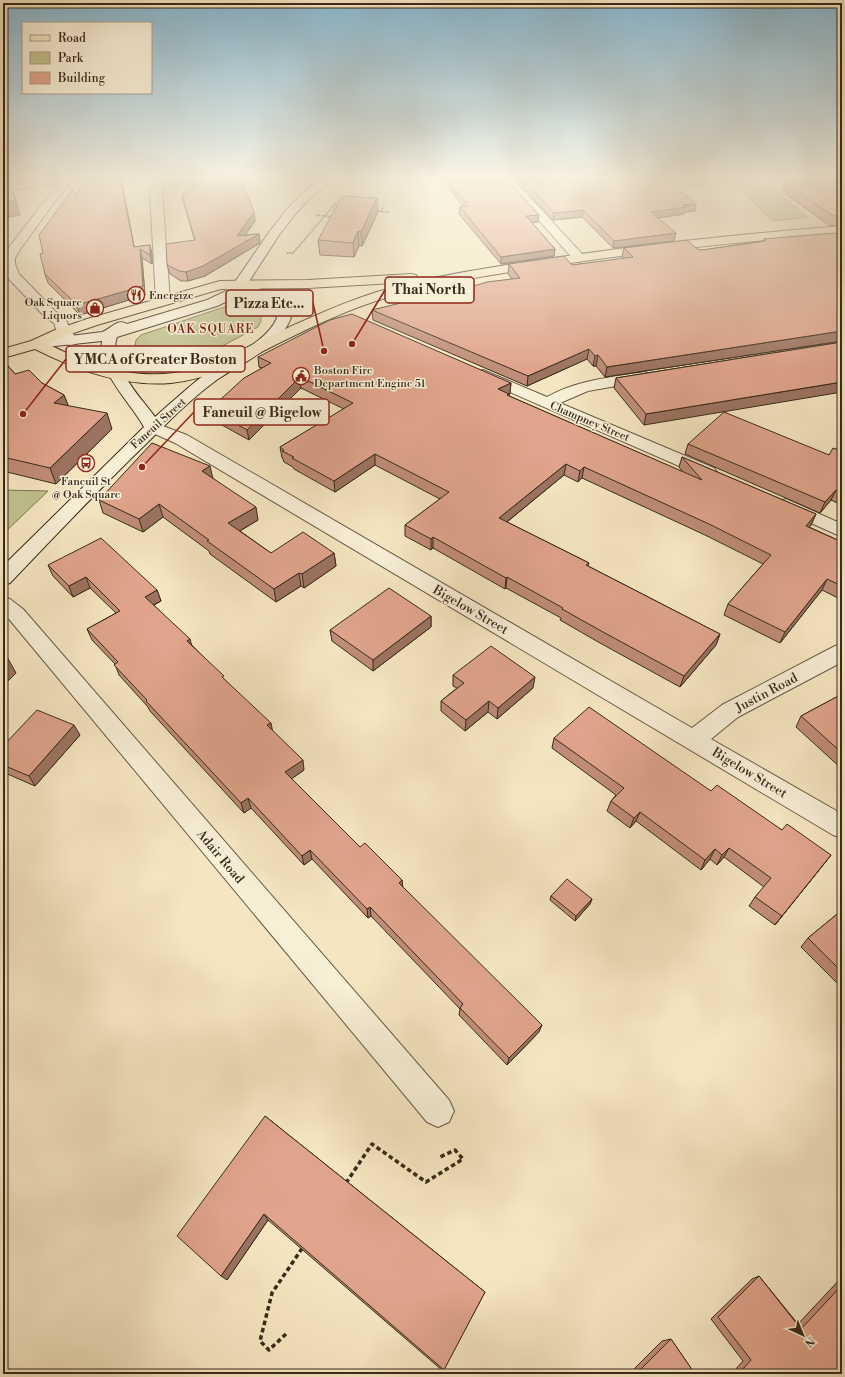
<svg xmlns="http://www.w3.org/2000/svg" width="845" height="1377" viewBox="0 0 845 1377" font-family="'Libre Bodoni',serif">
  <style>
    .green { fill: #c1c38f; stroke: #7c7654 }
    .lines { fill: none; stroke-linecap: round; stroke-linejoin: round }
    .street-casing { stroke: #675944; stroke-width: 2 }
    .secondary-casing { stroke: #382a1a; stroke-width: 2 }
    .primary-casing { stroke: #382a1a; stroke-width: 2 }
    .path-far1 { stroke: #382a1a; stroke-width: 1.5; stroke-dasharray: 1.5 1; stroke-linecap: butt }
    .path { stroke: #382a1a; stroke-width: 3.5; stroke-dasharray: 4.5 3; stroke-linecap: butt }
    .street { fill: #f8efd7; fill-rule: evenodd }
    .secondary { fill: #f8efd7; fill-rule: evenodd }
    .primary { fill: #f5e6c1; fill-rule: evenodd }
    .wall { fill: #c08d78; stroke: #382a1a }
    .shaded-wall { fill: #9c7361; stroke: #382a1a }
    .building { fill: #dfa48b; stroke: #382a1a }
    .labels { text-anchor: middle; stroke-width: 3; stroke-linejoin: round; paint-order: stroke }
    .far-poi-label { font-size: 11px; fill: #382a1a; stroke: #f8efd7; text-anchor: start }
    .far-street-label { font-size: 11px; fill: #382a1a; stroke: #f8efd7 }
    .far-neighbourhood-label { font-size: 12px; letter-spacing: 1px; fill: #7a1f14; stroke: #f8efd7 }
    .street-label { font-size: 13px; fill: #382a1a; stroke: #f8efd7 }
    .leader { fill: none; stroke: #8f2418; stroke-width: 1.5 }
    .callout-dot { fill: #8f2418; stroke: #f8efd7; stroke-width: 1.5 }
    .callout { fill: #f8efd7; stroke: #8f2418; stroke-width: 1.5 }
    .callout-label { font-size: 14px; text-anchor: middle; font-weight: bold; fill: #382a1a }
  </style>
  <rect width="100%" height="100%" fill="#f5e6c1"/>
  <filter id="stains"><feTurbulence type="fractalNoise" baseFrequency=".005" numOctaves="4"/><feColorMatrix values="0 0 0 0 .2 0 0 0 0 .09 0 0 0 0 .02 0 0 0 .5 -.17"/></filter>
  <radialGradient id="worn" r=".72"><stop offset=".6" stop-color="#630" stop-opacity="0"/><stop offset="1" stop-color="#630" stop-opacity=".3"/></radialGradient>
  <g class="green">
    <path d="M663,178H760L807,217L773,221L733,183L676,189Z"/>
    <path d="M233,304L249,307L261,315V321L258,327L200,358L180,364L150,361L140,356L135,346L136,340L141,335Z"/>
    <path d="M3,490L48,491L3,534Z"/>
  </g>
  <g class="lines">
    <g class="street-casing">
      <g id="street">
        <path d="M59,178H75L59,196L21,248L15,258V264L19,274L56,312L65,318L71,331L78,341L76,344L71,345L66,344L57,332L54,323L46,318L8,278L3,265V257L9,247L58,184L3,191V185Z"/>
        <path d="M156,178H166L162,191L170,301L168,304H158L156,301L150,191Z"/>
        <path d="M501,178H512L582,254L584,257L582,260H574Z"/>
        <path d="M483,370L547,397C577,380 612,377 645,372L650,374L653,377L650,380L588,391L560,403L714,468L717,472L714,476L708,477L702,476L478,378L475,375L478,372Z"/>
        <path d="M152,422L187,435L692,728L722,705L835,646L842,644V662L738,717L711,739L842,814V838L833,835L175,443L146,430L144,427L146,424Z"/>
        <path d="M786,499L842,524V537L780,509L777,505L780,501Z"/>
        <path d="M3,597L10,599L23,609L449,1100L454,1111L449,1122L438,1127L427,1122L9,619L3,615Z"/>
      </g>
    </g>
    <g class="secondary-casing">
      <path id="secondary" d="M322,178H334L310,198L296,213L279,235L248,283C266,291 283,299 291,318C279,348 243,362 218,379C193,397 171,419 150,440C102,486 56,535 10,583L3,585V566L144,427C129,400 98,374 102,341L36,348L31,347L29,344L31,341L102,332C111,329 117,318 127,324L207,300L226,291L237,279L270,231L288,208L302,194ZM242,290C256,296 271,303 277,318C266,344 226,358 204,375C187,388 171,403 155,417C141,398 107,363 117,337L217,306L236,297Z"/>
    </g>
    <g class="primary-casing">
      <path id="primary" d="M842,226V234C744,241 647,251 550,266C496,274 442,282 389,297C350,308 314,326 277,344C244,361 209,379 171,383C123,387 77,370 35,349L3,358V349L31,341L55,330L87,319L220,281L308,280L411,274L416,275L418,278L416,281L411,282L308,288L221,289L97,325L65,336L48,344C87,364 129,379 174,373C207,369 237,352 266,338C302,321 339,304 377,292C432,276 490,267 547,259C645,244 743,234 842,226Z"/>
    </g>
    <g class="path-far1">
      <path d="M375,211L388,212L387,213"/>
      <path d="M381,211L384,206"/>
      <path d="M316,215L333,217"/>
      <path d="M287,253H293L335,204H339"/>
    </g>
    <g class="path">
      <path d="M346,1183L372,1144L426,1182L463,1159L455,1150L438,1158"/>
      <path d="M286,1334L269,1350L260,1341L272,1293L303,1247"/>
    </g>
    <use href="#street" class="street"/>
    <use href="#secondary" class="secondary"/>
    <use href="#primary" class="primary"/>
  </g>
  <g class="wall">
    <path d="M91,178H121L134,247L150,245L152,255V264L142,258L145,295L80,315L48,283L45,274L43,253L76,195Z"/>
    <path d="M167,178H240L255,221L245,235L259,234L260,243L205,276L188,281H181L170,274L167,265L195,241L184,204L182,195L197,185L167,179Z"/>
    <path d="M441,178H505L539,215L538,222L532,223L555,249L554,256L501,264L459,214L460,207L463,206Z"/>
    <path d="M514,178H665L696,204L695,211L685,212L684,214L658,218L674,241L613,248L582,217L553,220Z"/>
    <path d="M842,178V225L830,226L783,192L786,183Z"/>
    <path d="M377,198L378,212L362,246H359L354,257L320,255L318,240Z"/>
    <path d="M842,237V341L605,377L596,366H593L587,359L527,386L373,320L372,310L434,298L512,279L508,274L509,264L572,265L623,259L622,257L624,248L702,250L764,241V239Z"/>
    <path d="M842,342L644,425L614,388L616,378Z"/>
    <path d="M258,357L511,383L509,396L683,472L679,467L682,457L816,514L811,525L809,527L842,542V600L822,590L780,643L724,615L728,604L763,564L705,535L582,478L578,482L564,475L507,522L589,563L588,566L720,634L716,645L680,687L600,643L560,620L561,618L506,588L505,589L433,548L431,550L405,536V525L440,499L375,465L335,492L294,469L293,467L284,462L283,459L282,458L280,447L344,409L301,388L249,440L213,420L210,409L262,368L259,367Z"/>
    <path d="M3,360L15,374L42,383L64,395L68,406L112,429L56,484L3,471Z"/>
    <path d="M688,444L829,455L842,451V505L831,500L820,513L685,454Z"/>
    <path d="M213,478L258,520L240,531L271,553H334L336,566L304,588L301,586L276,602L210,554L209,551L163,517L143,532L103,513L99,500Z"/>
    <path d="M48,565L157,590L161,601L154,605L272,730L304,770L291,779L360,847L402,880V886L539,1032L507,1065L459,1015L460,1009L371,916L368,918L312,859L304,865L251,808L244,813L150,711L148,707L119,675L115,664L92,640L87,629L116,613L90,588L73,597L53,576Z"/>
    <path d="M431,616V627L373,671L332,641L330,630Z"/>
    <path d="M453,675L533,688L497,719L488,712L465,731L441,711V701L457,688L453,686Z"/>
    <path d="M842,694V769L796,727L801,716Z"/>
    <path d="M80,735L35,786L3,772V746Z"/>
    <path d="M554,738L711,791L782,830L831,855L775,925L749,906L755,897L764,887L724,857L717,865L710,859L701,870L636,821L630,828L607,811L611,801L616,795L552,748Z"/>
    <path d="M551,896L592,899L590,904L575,921L550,900Z"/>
    <path d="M842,910V988L801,947L808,938Z"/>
    <path d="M265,1116L485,1292L443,1371L268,1220L227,1280Z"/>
    <path d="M759,1276L798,1324L842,1277V1374H737L734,1371L743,1361L711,1319L752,1279Z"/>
    <path d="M671,1339L695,1374H629L662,1341Z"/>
  </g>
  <g class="shaded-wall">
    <path d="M3,178H9L20,215L3,218Z"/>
    <path d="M9,178H22L9,180Z"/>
    <path d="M120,178H121L136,256L134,247Z"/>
    <path d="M377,198L378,212L362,246L361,232Z"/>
    <path d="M696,204L695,211L685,212L684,214L650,219L651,212L683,205Z"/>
    <path d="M583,210L582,217L553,220L554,213Z"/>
    <path d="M254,212L255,221L238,245L237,236Z"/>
    <path d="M539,215L538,222L526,224V216Z"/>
    <path d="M358,231L359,246L354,257L353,243Z"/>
    <path d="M676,233L674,241L613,248L614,241Z"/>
    <path d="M259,234L260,243L205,276L188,281L186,272Z"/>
    <path d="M150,245L152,255V264L150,255Z"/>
    <path d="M140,249L142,258L145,295L80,315L77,305Z"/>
    <path d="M555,249L554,256L501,264V257Z"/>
    <path d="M842,331V341L605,377L607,367Z"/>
    <path d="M589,349L587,359L527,386L528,376Z"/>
    <path d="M598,355L596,366H593L595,356Z"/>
    <path d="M300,377L301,388L249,440L247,430Z"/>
    <path d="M842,382V392L644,425L646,414Z"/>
    <path d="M511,383L510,394L497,399L498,389Z"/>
    <path d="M64,395L70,410L54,403Z"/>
    <path d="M107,413L112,429L56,484L50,468Z"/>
    <path d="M375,454V465L335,492L334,481Z"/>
    <path d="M566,464L564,475L498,529L499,518Z"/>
    <path d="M210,466L213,479L202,471Z"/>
    <path d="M584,467L582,478L578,482L580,471Z"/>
    <path d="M836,490L831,500L820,513L825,502Z"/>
    <path d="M159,504L163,517L143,532L139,519Z"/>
    <path d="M256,507L258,520L231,536L228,523Z"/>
    <path d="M816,514L811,525L801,537L806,526Z"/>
    <path d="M433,537V548L431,550V539Z"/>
    <path d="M334,553L336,566L304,588L302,574Z"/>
    <path d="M299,573L301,586L276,602L274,589Z"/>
    <path d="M86,577L90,588L73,597L69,586Z"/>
    <path d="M507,577L506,588L505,589L506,578Z"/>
    <path d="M827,579L822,590L780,643L785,632Z"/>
    <path d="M157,590L161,601L149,607L145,597Z"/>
    <path d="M431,616V627L373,671V660Z"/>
    <path d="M720,634L716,645L680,687L684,676Z"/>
    <path d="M190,639L193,650L187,641Z"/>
    <path d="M6,655L16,673L3,686V658Z"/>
    <path d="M535,677L533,688L497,719L498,708Z"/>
    <path d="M489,701L488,712L465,731L466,720Z"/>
    <path d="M271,723L273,733L267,725Z"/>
    <path d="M74,725L80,735L35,786L29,776Z"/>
    <path d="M303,760L304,770L287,782L285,772Z"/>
    <path d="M248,798L251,808L244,813L241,803Z"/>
    <path d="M640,812L636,821L630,828L634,818Z"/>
    <path d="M729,848L724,857L717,865L722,855Z"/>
    <path d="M715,849L710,859L701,870L705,860Z"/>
    <path d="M310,850L312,859L304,865L302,856Z"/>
    <path d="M831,855L824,864L775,925L782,916Z"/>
    <path d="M402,880L403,889L399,883Z"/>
    <path d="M592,899L590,904L575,921L576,916Z"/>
    <path d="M370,907L371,916L368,918L367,909Z"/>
    <path d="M542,1025L539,1032L507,1065L509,1058Z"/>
    <path d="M264,1214L268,1220L227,1280L221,1276Z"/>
  </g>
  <g class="building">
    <path d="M3,178H9L16,201L3,203Z"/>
    <path d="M91,178H120L134,247L150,245V255L140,249L143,286L77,305L45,274L40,254L43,253L39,235L73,189L76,195L81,186H83Z"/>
    <path d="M200,178H240L254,212L237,236L259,234L203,266L186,272L179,271L167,265L166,244L195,240L182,195L207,179Z"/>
    <path d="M446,178H505L539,215L526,216L555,249L501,257L460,207L468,206Z"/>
    <path d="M521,178H665L696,204L683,205L686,207L651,212L676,233L614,241L583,210L554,213Z"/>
    <path d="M828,178H842V216H833L786,183Z"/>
    <path d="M342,196L377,198L361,232L358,231L353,243L318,240Z"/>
    <path d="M835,233L842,237V331L607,367L598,355L595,356L589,349L528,376L372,310L429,296L434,298L487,282L520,278L509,264L564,256L572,265L633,257L624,248L687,240L697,249L702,250L766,241L764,239Z"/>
    <path d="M352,314L511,383L498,389L509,394L507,395L702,480L682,457L816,514L806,526L842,542V586L827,579L785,632L728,604L771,555L709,524L584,467L580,471L566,464L499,518L589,563L586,565L720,634L684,676L603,632L562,609L563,608L507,577L506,578L433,537L431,539L405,525L449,492L375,454L334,481L292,458L294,457L282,451L284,450L280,447L353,403L300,377L247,430L210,409L244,378L271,363L258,357L330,320Z"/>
    <path d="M842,342V382L646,414L616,378Z"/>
    <path d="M3,360L15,374L29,370L42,383L64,395L54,403L107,413L50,468L3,457Z"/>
    <path d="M724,412L829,455L833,448L842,451V492L836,490L825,502L688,444Z"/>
    <path d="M152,443L210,466L202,471L256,507L228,523L271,553L303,532L334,553L302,574L299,573L274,589L207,541L209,540L159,504L139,519L99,500Z"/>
    <path d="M101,538L157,590L145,597L190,639L187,641L224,676L222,677L271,723L267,725L303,760L285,772L360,847L365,843L402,880L399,883L542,1025L509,1058L460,1008L463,1004L370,907L367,909L310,850L302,856L248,798L241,803L146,701L147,700L114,665L118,662L87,629L120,611L86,577L69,586L48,565Z"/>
    <path d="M389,588L431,616L373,660L330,630Z"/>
    <path d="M491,646L535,677L498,708L489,701L466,720L441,701L464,683L453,675Z"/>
    <path d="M3,654L6,655L3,658Z"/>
    <path d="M842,694V753L801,716Z"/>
    <path d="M589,707L711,791L717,785L782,830L787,824L831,855L782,916L755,897L771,878L729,848L722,855L715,849L705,860L640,812L634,818L611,801L624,788L554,738Z"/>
    <path d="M37,710L74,725L29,776L3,765V746Z"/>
    <path d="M567,879L592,899L576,916L551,896Z"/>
    <path d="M842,910V972L808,938Z"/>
    <path d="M265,1116L485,1292L444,1370L264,1214L221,1276L177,1236Z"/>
    <path d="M759,1276L801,1329L842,1285V1374H745L742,1370L751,1360L718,1317Z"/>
    <path d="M671,1339L695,1374H636Z"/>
    <path d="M333,1371L337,1374H332Z"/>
  </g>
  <linearGradient id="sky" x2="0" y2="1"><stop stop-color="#89b9d2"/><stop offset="0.48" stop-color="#faf4e3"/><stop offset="1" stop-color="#faf4e3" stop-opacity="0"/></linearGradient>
  <rect width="845" height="370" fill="url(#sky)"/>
  <defs>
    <g id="restaurant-ring" transform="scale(0.9)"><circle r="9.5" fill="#f8efd7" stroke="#8f2418" stroke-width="1.5"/><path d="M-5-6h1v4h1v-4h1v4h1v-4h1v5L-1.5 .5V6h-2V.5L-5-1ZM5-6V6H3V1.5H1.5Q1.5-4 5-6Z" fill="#8f2418"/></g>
    <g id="shop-ring" transform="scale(0.9)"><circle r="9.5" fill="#f8efd7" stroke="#8f2418" stroke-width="1.5"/><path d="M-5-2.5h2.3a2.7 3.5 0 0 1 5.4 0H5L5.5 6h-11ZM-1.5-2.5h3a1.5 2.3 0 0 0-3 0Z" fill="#8f2418"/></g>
    <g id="civic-ring" transform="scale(0.9)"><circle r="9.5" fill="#f8efd7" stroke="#8f2418" stroke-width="1.5"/><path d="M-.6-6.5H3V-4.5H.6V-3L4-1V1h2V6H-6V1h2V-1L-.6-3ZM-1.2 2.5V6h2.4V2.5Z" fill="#8f2418"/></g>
    <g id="bus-ring" transform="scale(0.9)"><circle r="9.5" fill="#f8efd7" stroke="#8f2418" stroke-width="1.5"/><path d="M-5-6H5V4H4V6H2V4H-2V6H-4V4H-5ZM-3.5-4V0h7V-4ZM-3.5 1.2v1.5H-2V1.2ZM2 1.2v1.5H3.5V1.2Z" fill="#8f2418"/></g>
  </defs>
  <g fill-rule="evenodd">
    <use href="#restaurant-ring" x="136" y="295"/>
    <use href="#shop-ring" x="95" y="308"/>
    <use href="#civic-ring" x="301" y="376"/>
    <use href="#bus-ring" x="86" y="463"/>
  </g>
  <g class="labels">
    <g class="far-poi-label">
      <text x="149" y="299">Energize</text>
      <text x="82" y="306" text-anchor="end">Oak Square<tspan x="82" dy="13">Liquors</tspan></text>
      <text x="314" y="374">Boston Fire<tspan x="314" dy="13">Department Engine 51</tspan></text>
      <text x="86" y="485" text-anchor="middle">Faneuil St<tspan x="86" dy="13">@ Oak Square</tspan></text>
    </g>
    <g class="far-street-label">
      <text transform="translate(590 421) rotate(23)" y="4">Champney Street</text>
      <text transform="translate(158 423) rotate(-42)" y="4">Faneuil Street</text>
    </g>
    <g class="far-neighbourhood-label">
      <text x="211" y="333">OAK SQUARE</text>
    </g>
    <g class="street-label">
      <text transform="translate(471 609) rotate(30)" y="5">Bigelow Street</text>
      <text transform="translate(766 692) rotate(-28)" y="5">Justin Road</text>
      <text transform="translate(750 772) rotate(31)" y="5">Bigelow Street</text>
      <text transform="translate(221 856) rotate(50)" y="5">Adair Road</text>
    </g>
  </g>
  <path class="leader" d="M352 344L385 290M324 351L313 303M23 414L66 359M142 467L194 412"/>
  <g class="callout-dot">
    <circle cx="352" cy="344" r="4"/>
    <circle cx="324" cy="351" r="4"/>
    <circle cx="23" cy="414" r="4"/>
    <circle cx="142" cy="467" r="4"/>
  </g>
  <g class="callout">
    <rect x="385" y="277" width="89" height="26" rx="4"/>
    <rect x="226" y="290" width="87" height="26" rx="4"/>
    <rect x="66" y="346" width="179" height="26" rx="4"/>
    <rect x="194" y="399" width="135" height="26" rx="4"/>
  </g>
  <g class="callout-label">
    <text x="429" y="294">Thai North</text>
    <text x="269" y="308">Pizza Etc...</text>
    <text x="155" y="364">YMCA of Greater Boston</text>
    <text x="262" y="417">Faneuil @ Bigelow</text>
  </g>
  <rect width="845" height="1377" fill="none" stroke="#f5e6c1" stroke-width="16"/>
  <rect x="4" y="4" width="837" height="1369" fill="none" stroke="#382a1a" stroke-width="2"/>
  <rect x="8" y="8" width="829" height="1361" fill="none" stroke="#382a1a"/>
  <rect x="22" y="22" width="130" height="72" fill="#f8efd7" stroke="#aba08b"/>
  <rect x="30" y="35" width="20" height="6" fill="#f5e6c1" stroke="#aba08b"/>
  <text x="58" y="42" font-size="12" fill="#382a1a">Road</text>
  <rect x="30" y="52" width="20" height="12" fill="#c1c38f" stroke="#aba08b"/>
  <text x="58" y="62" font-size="12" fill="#382a1a">Park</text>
  <rect x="30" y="72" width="20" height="12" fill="#dfa48b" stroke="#aba08b"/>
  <text x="58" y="82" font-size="12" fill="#382a1a">Building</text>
  <g transform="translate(803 1335) rotate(136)" stroke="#f8efd7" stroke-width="3" paint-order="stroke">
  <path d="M0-3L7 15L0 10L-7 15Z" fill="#382a1a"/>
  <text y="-6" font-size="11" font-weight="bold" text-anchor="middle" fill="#382a1a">N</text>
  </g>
  <rect width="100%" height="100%" filter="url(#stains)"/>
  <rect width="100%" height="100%" fill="url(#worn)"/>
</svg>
